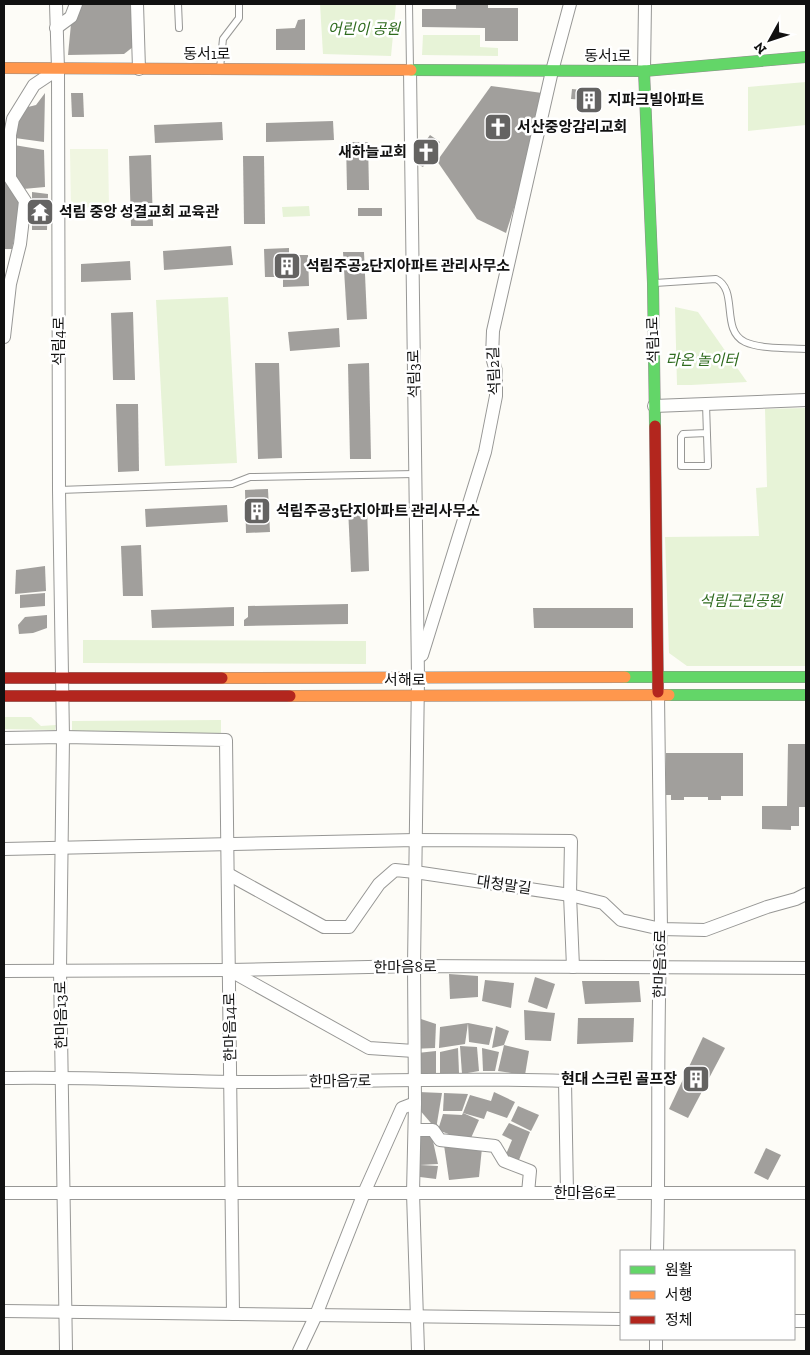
<svg xmlns="http://www.w3.org/2000/svg" width="810" height="1355" viewBox="0 0 810 1355" font-family="'Zilla Slab','Noto Sans KR',serif">
  <style>
    .green { fill: #e7f3d7 }
    .pitch { fill: #f0f6e1 }
    .building { fill: #a19f9c }
    .lines { fill: none; stroke-linecap: round; stroke-linejoin: round }
    .lane-casing { stroke: #979795; stroke-width: 8 }
    .street-casing { stroke: #979795; stroke-width: 14 }
    .fast-casing { stroke: #8e8d8b; stroke-width: 12 }
    .slow-casing { stroke: #8e8d8b; stroke-width: 12 }
    .jam-casing { stroke: #8e8d8b; stroke-width: 12 }
    .lane { stroke: #fffffe; stroke-width: 6 }
    .street { stroke: #fffffe; stroke-width: 12 }
    .fast { stroke: #63d668; stroke-width: 11 }
    .slow { stroke: #ff974d; stroke-width: 11 }
    .jam { stroke: #b3261e; stroke-width: 11 }
    .labels { text-anchor: middle; stroke-width: 5; stroke-linejoin: round; paint-order: stroke }
    .park-label { font-size: 15px; font-style: italic; fill: #2f6b1f; stroke: #fff }
    .street-label { font-size: 15px; fill: #111; stroke: #fff }
    .poi-label { font-size: 15px; font-weight: bold; fill: #111; stroke: #fff; text-anchor: start }
  </style>
  <rect width="100%" height="100%" fill="#fdfcf7"/>
  <g class="green">
    <path d="M320,4H396L391,56L323,54Z"/>
    <path d="M423,35H480V47L498,48V56L422,55Z"/>
    <path d="M806,82V125L748,131V87Z"/>
    <path d="M309,206L310,216L283,217L282,207Z"/>
    <path d="M228,297L237,463L165,466L156,300Z"/>
    <path d="M675,307L698,312L747,382L691,385H677Z"/>
    <path d="M806,408V666H687L669,653L665,537L759,536L756,488L767,487L765,409Z"/>
    <path d="M83,640L366,641V664L83,663Z"/>
    <path d="M4,717H31L41,726L56,725L55,730L4,729Z"/>
    <path d="M221,720V734L72,735V721Z"/>
  </g>
  <path class="pitch" d="M70,149H108L109,207L71,208Z"/>
  <g class="building">
    <path d="M82,4H132L138,43L124,54L68,55L71,24Z"/>
    <path d="M456,4H488V8H518V41H485V28L422,27V9H456Z"/>
    <path d="M305,19V50H276V29L295,28L298,20Z"/>
    <path d="M491,86L542,93L524,176L506,233L477,219L437,161Z"/>
    <path d="M572,89L602,92L600,110L584,108V100L571,99Z"/>
    <path d="M45,93L44,142L15,138L16,120L24,108L36,105Z"/>
    <path d="M71,93H83L84,117H72Z"/>
    <path d="M333,121L334,140L266,142V123Z"/>
    <path d="M222,122L223,140L155,143L154,125Z"/>
    <path d="M430,135L440,142L423,167L411,161Z"/>
    <path d="M346,142H368L369,190H347Z"/>
    <path d="M14,145L44,150L45,187L23,189L14,176Z"/>
    <path d="M151,155L153,226H131L129,156Z"/>
    <path d="M243,156H264L265,224H244Z"/>
    <path d="M4,177L21,202L12,249H4Z"/>
    <path d="M32,192L48,194L47,230H32Z"/>
    <rect x="358" y="208" width="24" height="8"/>
    <path d="M231,246L233,265L164,270L163,251Z"/>
    <path d="M289,248V255H308L309,286L283,287V277H265L264,249Z"/>
    <path d="M343,252H364L367,319L347,320Z"/>
    <path d="M130,261L131,280L81,282V264Z"/>
    <path d="M133,312L135,380H113L111,313Z"/>
    <path d="M339,328L340,347L290,351L288,332Z"/>
    <path d="M255,363H279L282,458L258,459Z"/>
    <path d="M369,363L371,459H350L348,364Z"/>
    <path d="M116,404H138L139,471L118,472Z"/>
    <path d="M268,489L270,532L246,533L245,490Z"/>
    <path d="M227,505L228,522L146,527L145,509Z"/>
    <path d="M367,507L369,571L351,572L348,508Z"/>
    <path d="M141,545L143,596H123L121,546Z"/>
    <path d="M45,566L46,591L15,594L16,570Z"/>
    <path d="M45,593V606L20,608V595Z"/>
    <path d="M348,604V624L244,626V620L248,617V606Z"/>
    <path d="M234,607V626L152,628L151,610Z"/>
    <path d="M533,608H633V628H534Z"/>
    <path d="M47,615V628L33,633L19,634L18,625L25,617Z"/>
    <path d="M788,744H806V807H799V826H791V830L762,829V806H787Z"/>
    <path d="M666,753H743V796H721V800H708V797H684V800H671V795H666Z"/>
    <path d="M449,974L478,976V997L450,999Z"/>
    <path d="M535,977L555,984L547,1009L528,1002Z"/>
    <path d="M485,980L514,983L511,1008L482,1001Z"/>
    <path d="M582,981H639L641,1002L585,1004Z"/>
    <path d="M524,1010L555,1013L551,1041L525,1040Z"/>
    <path d="M409,1015L436,1024L435,1048L411,1049Z"/>
    <path d="M578,1018H634L633,1042L577,1044Z"/>
    <path d="M468,1023L493,1028L489,1045L469,1042L468,1023L465,1044L439,1048L440,1027Z"/>
    <path d="M496,1026L509,1031L504,1045L492,1048Z"/>
    <path d="M703,1037L725,1048L688,1118L669,1109Z"/>
    <path d="M504,1045L529,1051L525,1075L498,1071Z"/>
    <path d="M460,1046L477,1047L479,1071L462,1074Z"/>
    <path d="M458,1048L459,1073L440,1075V1052Z"/>
    <path d="M482,1048L499,1052L495,1071H483Z"/>
    <path d="M436,1051V1073H411L408,1054Z"/>
    <path d="M419,1092L442,1093L436,1129L418,1108Z"/>
    <path d="M494,1092L515,1102L507,1118L487,1111L484,1119L463,1113L470,1095L491,1101Z"/>
    <path d="M444,1093L468,1094L462,1111H443Z"/>
    <path d="M518,1106L539,1115L531,1131L511,1121Z"/>
    <path d="M463,1113L479,1120L471,1138L451,1135L438,1130L443,1114L462,1115Z"/>
    <path d="M509,1123L530,1132L517,1165L504,1159L512,1140L502,1135Z"/>
    <path d="M417,1131L431,1132L438,1164L420,1165L438,1166L436,1179L420,1177Z"/>
    <path d="M444,1145L482,1148L479,1177L449,1180Z"/>
    <path d="M766,1148L781,1155L768,1180L754,1173Z"/>
  </g>
  <g class="lines">
    <g class="lane-casing">
      <g id="lane">
        <path d="M178,4L179,28"/>
        <path d="M409,4L410,69"/>
        <path d="M220,68L223,39L239,18V4"/>
        <path d="M655,283L716,279C739,290 720,330 745,342C760,349 789,348 806,349"/>
        <path d="M706,404L708,466H681V437L683,434L707,433"/>
        <path d="M59,490L232,484L250,477L415,474"/>
      </g>
    </g>
    <g class="street-casing">
      <g id="street">
        <path d="M56,4L58,69L59,490L63,737L60,970L66,1351"/>
        <path d="M137,4L139,69"/>
        <path d="M56,28L71,17L76,4"/>
        <path d="M410,70L418,678L414,966L415,1103L413,1193L418,1351"/>
        <path d="M644,71L645,4"/>
        <path d="M4,337L10,284L20,244L25,201L10,178V135L13,119L34,85L58,69"/>
        <path d="M654,406L806,400"/>
        <path d="M422,655L485,452L496,396V371L492,357L493,331L552,71L570,4"/>
        <path d="M4,738L63,737L226,740L233,1314"/>
        <path d="M4,849L415,840L571,841L570,895L573,967"/>
        <path d="M228,874L324,927H349L379,884L395,870L415,872L570,895L603,903L621,920L661,929L705,930L767,907L796,899L806,894"/>
        <path d="M229,970L369,1048L414,1051"/>
        <path d="M4,971L229,970L414,966L806,968"/>
        <path d="M4,1078C86,1076 168,1082 250,1082C355,1082 460,1077 565,1081L567,1193"/>
        <path d="M415,1130H433L440,1140L495,1146L504,1161L530,1171L528,1193"/>
        <path d="M4,1193H806"/>
        <path d="M657,1251C660,1144 656,1036 661,929L658,695"/>
        <path d="M4,1311L621,1319"/>
        <path d="M794,1321H806"/>
        <path d="M656,1339V1351"/>
        <path d="M299,1351L316,1315L364,1193L402,1108L415,1103"/>
      </g>
    </g>
    <g class="fast-casing">
      <g id="fast">
        <path d="M411,70L644,71L806,57"/>
        <path d="M644,71L653,283L655,426"/>
        <path d="M625,677H806"/>
        <path d="M669,695H806"/>
      </g>
    </g>
    <g class="slow-casing">
      <g id="slow">
        <path d="M4,68L411,70"/>
        <path d="M222,678L625,677"/>
        <path d="M290,696L669,695"/>
      </g>
    </g>
    <g class="jam-casing">
      <g id="jam">
        <path d="M655,426L658,692"/>
        <path d="M4,678H222"/>
        <path d="M4,696H290"/>
      </g>
    </g>
    <use href="#lane" class="lane"/>
    <use href="#street" class="street"/>
    <use href="#fast" class="fast"/>
    <use href="#slow" class="slow"/>
    <use href="#jam" class="jam"/>
  </g>
  <defs>
    <g id="building-square" transform="scale(1.4375)"><rect x="-9" y="-9" width="18" height="18" rx="4" fill="#646362" stroke="#fff"/><path d="M-4-6H4V6H1V3H-1V6H-4ZM-2.5-4.3h1.7v1.8h-1.7ZM.8-4.3h1.7v1.8H.8ZM-2.5-1h1.7V.8h-1.7ZM.8-1h1.7V.8H.8Z" fill="#fff"/></g>
    <g id="church-square" transform="scale(1.4375)"><rect x="-9" y="-9" width="18" height="18" rx="4" fill="#646362" stroke="#fff"/><path d="M-1.2-6h2.4v3.5h3.3v2.4h-3.3V6h-2.4V-.1h-3.3v-2.4h3.3Z" fill="#fff"/></g>
    <g id="temple-square" transform="scale(1.4375)"><rect x="-9" y="-9" width="18" height="18" rx="4" fill="#646362" stroke="#fff"/><path d="M0-6L5-2H3V0L6.5 2.5H4V6H1.5V3h-3V6H-4V2.5H-6.5L-3 0V-2H-5Z" fill="#fff"/></g>
  </defs>
  <g fill-rule="evenodd">
    <use href="#building-square" x="589" y="100"/>
    <use href="#church-square" x="498" y="127"/>
    <use href="#church-square" x="426" y="152"/>
    <use href="#temple-square" x="40" y="212"/>
    <use href="#building-square" x="287" y="266"/>
    <use href="#building-square" x="257" y="511"/>
    <use href="#building-square" x="696" y="1079"/>
  </g>
  <g class="labels">
    <g class="park-label">
      <text x="364" y="34">어린이 공원</text>
      <text x="702" y="365">라온 놀이터</text>
      <text x="741" y="606">석림근린공원</text>
    </g>
    <g class="street-label">
      <text x="207" y="59">동서1로</text>
      <text x="608" y="61">동서1로</text>
      <text transform="translate(653 340) rotate(-91)" y="5">석림1로</text>
      <text transform="translate(59 341) rotate(-90)" y="5">석림4로</text>
      <text transform="translate(494 371) rotate(-92)" y="5">석림2길</text>
      <text transform="translate(414 374) rotate(-91)" y="5">석림3로</text>
      <text x="405" y="685">서해로</text>
      <text transform="translate(504 885) rotate(8)" y="5">대청말길</text>
      <text transform="translate(660 964) rotate(-89)" y="5">한마음16로</text>
      <text transform="translate(405 967) rotate(-1)" y="5">한마음8로</text>
      <text transform="translate(61 1015) rotate(-91)" y="5">한마음13로</text>
      <text transform="translate(230 1027) rotate(-91)" y="5">한마음14로</text>
      <text transform="translate(340 1081) rotate(-1)" y="5">한마음7로</text>
      <text x="585" y="1198">한마음6로</text>
    </g>
    <g class="poi-label">
      <text x="608" y="105">지파크빌아파트</text>
      <text x="517" y="132">서산중앙감리교회</text>
      <text x="407" y="157" text-anchor="end">새하늘교회</text>
      <text x="59" y="217">석림 중앙 성결교회 교육관</text>
      <text x="306" y="271">석림주공2단지아파트 관리사무소</text>
      <text x="276" y="516">석림주공3단지아파트 관리사무소</text>
      <text x="677" y="1084" text-anchor="end">현대 스크린 골프장</text>
    </g>
  </g>
  <rect width="810" height="1355" fill="none" stroke="#111111" stroke-width="10"/>
  <rect x="620" y="1250" width="175" height="90" fill="#ffffff" stroke="#a0a0a0"/>
  <rect x="630" y="1266" width="25" height="8" fill="#63d668" stroke="#a0a0a0"/>
  <text x="665" y="1275" font-size="15" fill="#111111">원활</text>
  <rect x="630" y="1291" width="25" height="8" fill="#ff974d" stroke="#a0a0a0"/>
  <text x="665" y="1300" font-size="15" fill="#111111">서행</text>
  <rect x="630" y="1316" width="25" height="8" fill="#b3261e" stroke="#a0a0a0"/>
  <text x="665" y="1325" font-size="15" fill="#111111">정체</text>
  <g transform="translate(770 40) rotate(230)" stroke="#ffffff" stroke-width="4" paint-order="stroke">
  <path d="M0-4L9 19L0 12L-9 19Z" fill="#111111"/>
  <text y="-8" font-size="14" font-weight="bold" text-anchor="middle" fill="#111111">N</text>
  </g>
</svg>
